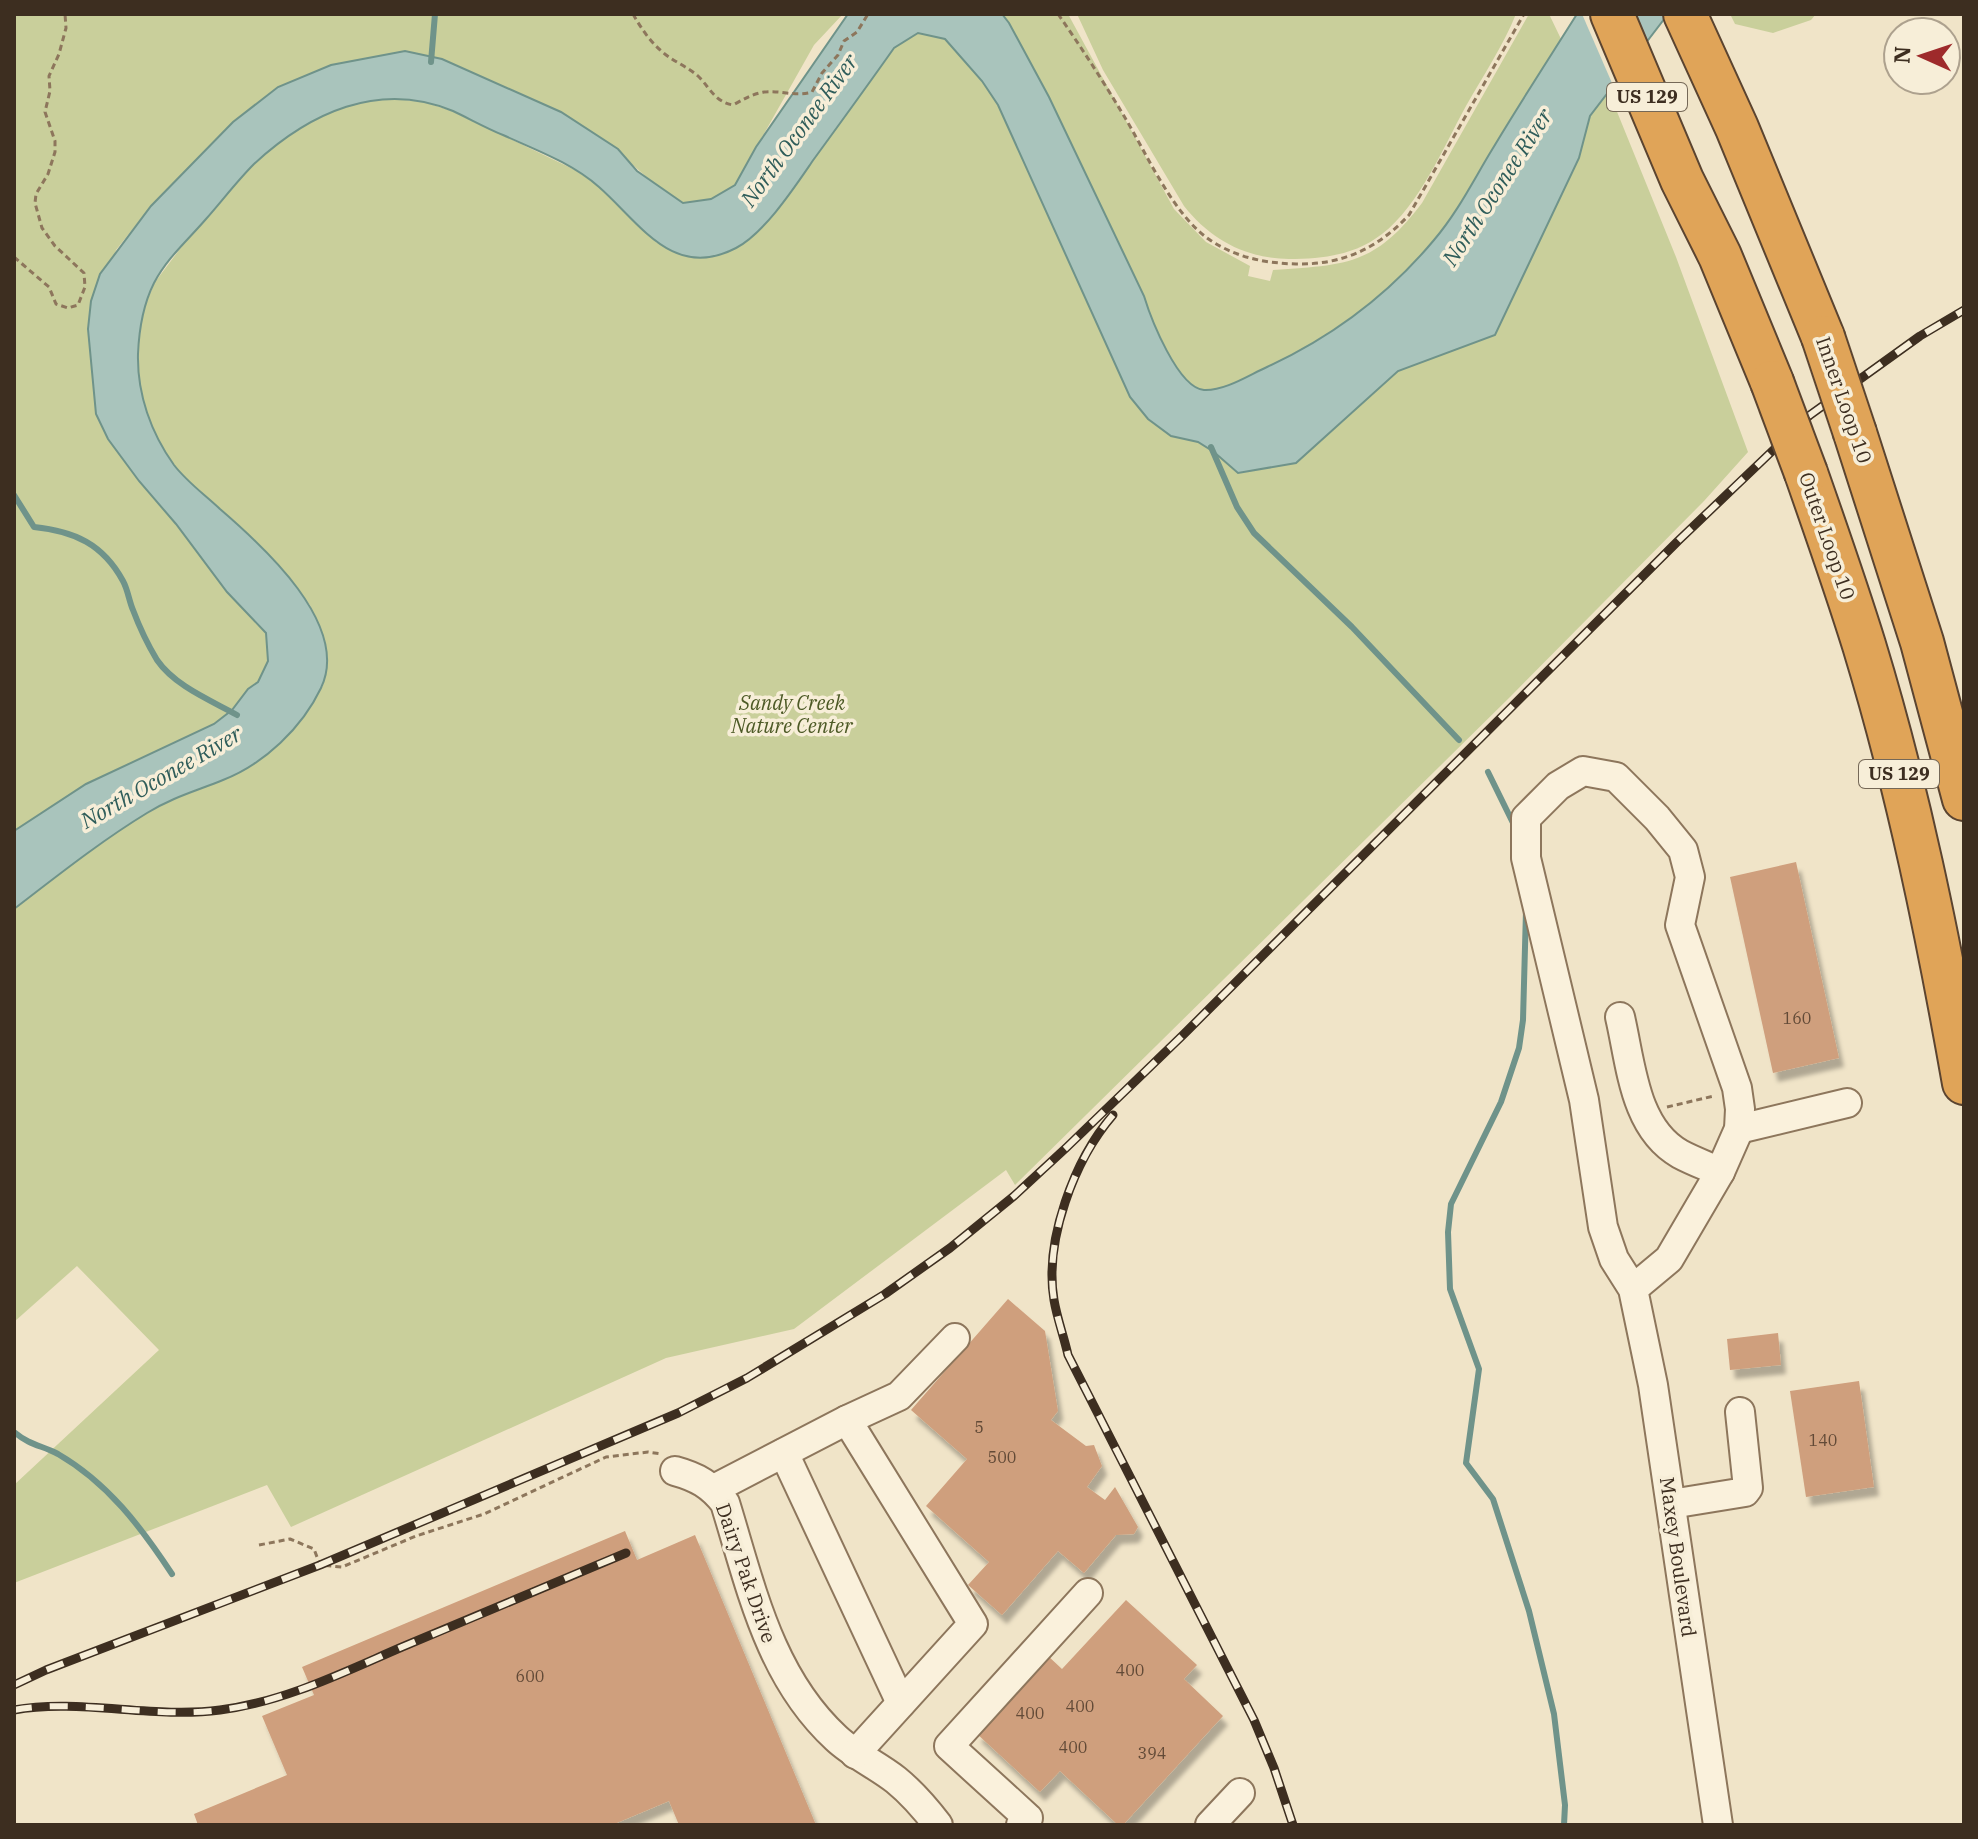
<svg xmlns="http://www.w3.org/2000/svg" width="1978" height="1839" viewBox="0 0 1978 1839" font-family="'IBM Plex Serif',serif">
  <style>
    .green { fill: #c9cf9b }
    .water { fill: #a9c4bc; stroke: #6f938a; stroke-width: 2 }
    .pier { fill: #f0e4c8 }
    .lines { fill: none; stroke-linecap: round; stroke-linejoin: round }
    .stream { stroke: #6f938a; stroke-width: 6 }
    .building { fill: #cf9f7d; filter: url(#shadow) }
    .minor-casing { stroke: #8d765c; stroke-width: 32 }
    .highway-casing { stroke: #5b4430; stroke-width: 46 }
    .path { stroke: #8d765c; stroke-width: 3; stroke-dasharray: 6 4; stroke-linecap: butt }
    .minor { stroke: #faf1dc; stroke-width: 28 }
    .highway { stroke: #e0a458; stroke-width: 42 }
    .rail-casing { stroke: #3d2e20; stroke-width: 9 }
    .rail { stroke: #f7eed8; stroke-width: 6; stroke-dasharray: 18; stroke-linecap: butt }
    .highway-bridge-casing { stroke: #5b4430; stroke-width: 46; stroke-linecap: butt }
    .highway-bridge { stroke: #e0a458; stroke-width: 42 }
    .labels { text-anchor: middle; stroke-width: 7; stroke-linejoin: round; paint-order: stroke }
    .number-label { font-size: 16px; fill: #624a37 }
    .shield { fill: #f7eed8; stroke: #756857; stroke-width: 2 }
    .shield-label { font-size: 18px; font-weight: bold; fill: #3d2e20 }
    .street-label { font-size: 20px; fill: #3d2e20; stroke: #f7eed8 }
    .park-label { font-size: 20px; font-style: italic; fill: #4d5a26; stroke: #f7eed8 }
    .water-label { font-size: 22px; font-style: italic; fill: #2f5d5a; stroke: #f7eed8 }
  </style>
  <defs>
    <filter id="shadow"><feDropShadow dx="5" dy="9" stdDeviation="2" flood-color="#0004"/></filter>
  </defs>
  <rect width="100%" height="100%" fill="#f0e4c8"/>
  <g class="green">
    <path d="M14,14H843L814,45L735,185L711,199L683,203L659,188L625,158L442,59L405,51L233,122L151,206L116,250L91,357L94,394L100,408L258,602L301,678L197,737L177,742L138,761L14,832Z"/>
    <path d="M981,14L1045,175L1058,235L1130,397L1170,436L1198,442L1214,452L1238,473L1363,401L1398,371L1495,335L1531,259L1590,116L1609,92L1676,257L1748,452L1704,501L1510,697L1015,1185L1006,1170L794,1329L666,1358L291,1527L267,1485L14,1583V1485L159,1350L77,1266L14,1322V893L131,800L192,790L270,752L290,732L323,686L328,658L310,605L254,541L196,490L177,469L161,446L149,420L141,393L138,365L139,336L144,308L155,282L189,237L251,167L290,133L340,107L368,100L396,99L424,102L452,111L575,170L599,186L657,243L780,206L894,48L918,33Z"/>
    <path d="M1002,14H1068L1174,209L1206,242L1250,266L1248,276L1270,281L1273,270C1347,265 1375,265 1422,203L1529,14H1549L1561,39C1537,77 1513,115 1490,153C1478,174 1468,196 1453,215C1406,282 1341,333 1267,367C1249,375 1225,391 1205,390C1178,388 1151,318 1144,296L1049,97L1009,23Z"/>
    <path d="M1077,14H1516C1503,46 1483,76 1466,106C1444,146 1419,206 1382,234C1355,255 1323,259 1289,259C1245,258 1211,240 1184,206L1103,70Z"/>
    <path d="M1730,14H1816L1811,20L1773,33L1735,24Z"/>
  </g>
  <path class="water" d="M848,14H1002L1009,23L1049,97L1144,296C1151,319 1178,388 1204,390C1225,391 1249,375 1267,367C1332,337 1389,294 1434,240C1457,213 1472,183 1490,153C1518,106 1548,60 1577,14H1668L1590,116L1579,158L1495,335L1398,371L1296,463L1238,473L1214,452L1198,442L1171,436L1148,419L1130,397L998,105L982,81L945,39L918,33L894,48C868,85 841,122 814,159C796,185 765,233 736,248C673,281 640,223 599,187C572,163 536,150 503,135C486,128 470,119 453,111C379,80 309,113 254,164C237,181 222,201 206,219C188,240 167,258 154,283C143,305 139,329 138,354C137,394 151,433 174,465C187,482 204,494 220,509C263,546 351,625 321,688C302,728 264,764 223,780C196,791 173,797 147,813C101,841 57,876 14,909V831L86,784L214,724L232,710L248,689L258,682L268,661L266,633L227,592L176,524L139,481L108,439L96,414L88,329L91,301L100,274L151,206L233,122L278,87L331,65L405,51L442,59L561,112L618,149L637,171L683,203L711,199L735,185L756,147Z"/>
  <path class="pier" d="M1582,14H1633L1647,48L1615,90Z"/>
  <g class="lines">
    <g class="stream">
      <path d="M431,62L435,14"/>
      <path d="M1211,447L1237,507L1254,533L1352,627L1459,740"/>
      <path d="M14,495L34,527C74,531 103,544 123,581C128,590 129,601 133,610C139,626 148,645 157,660C175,686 210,700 237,715"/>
      <path d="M1488,772L1514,825"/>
      <path d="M1526,911L1523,1020L1519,1048L1501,1102L1451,1204L1448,1232L1450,1289L1479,1369L1466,1463L1493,1499L1529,1611L1554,1714L1565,1805L1564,1825"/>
      <path d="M14,1432C31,1446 41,1445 58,1454C108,1483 141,1527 172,1574"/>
    </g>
  </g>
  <g class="building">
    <path d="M1796,862L1839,1058L1773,1073L1730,877Z"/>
    <path d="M1008,1299L1045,1331L1058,1411L1051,1420L1086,1446L1094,1445L1102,1466L1087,1487L1105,1500L1115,1487L1138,1527L1134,1534L1116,1535L1084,1573L1058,1551L1002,1615L968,1585L989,1562L926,1506L967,1459L911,1410Z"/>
    <path d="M1778,1333L1781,1365L1730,1370L1727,1339Z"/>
    <path d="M1859,1381L1874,1487L1806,1497L1790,1391Z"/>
    <path d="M625,1531L637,1560L695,1535L816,1825H679L669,1801L612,1825H198L194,1814L287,1775L262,1716L314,1695L302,1667Z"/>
    <path d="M1126,1600L1197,1665L1184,1679L1223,1716L1123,1825H1118L1060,1771L1040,1792L976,1733L1047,1655L1062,1669Z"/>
  </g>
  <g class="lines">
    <g class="minor-casing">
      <g id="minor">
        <path d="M1620,1017C1631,1064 1634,1128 1680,1154C1693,1161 1707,1166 1720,1172"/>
        <path d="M1739,1129L1847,1103"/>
        <path d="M1633,1289L1669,1259L1720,1172L1739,1129L1740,1109L1737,1088L1680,925L1690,877L1683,850L1657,818L1616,777L1583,771L1558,786L1526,818V858L1584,1100L1603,1227L1614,1259L1633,1289L1653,1385L1718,1825"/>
        <path d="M847,1420L899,1396L955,1338"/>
        <path d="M784,1453L901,1703"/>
        <path d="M675,1471C697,1477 711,1485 725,1503C751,1587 769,1676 836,1738C854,1755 877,1765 896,1780C912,1793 925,1808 938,1825"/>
        <path d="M714,1489L847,1420L973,1624L855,1754"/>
        <path d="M1671,1504L1745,1492L1748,1488L1740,1412"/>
        <path d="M1021,1825L1028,1818L949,1746L1088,1593"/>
        <path d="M1210,1825L1240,1793"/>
      </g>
    </g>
    <g class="highway-casing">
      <g id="highway">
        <path d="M1612,14L1682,180L1720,256L1772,382"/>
        <path d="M1685,14L1737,128L1823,337"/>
        <path d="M1855,433L1922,642L1964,799"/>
        <path d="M1806,473C1826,530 1846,587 1864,645C1908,789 1938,936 1964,1083"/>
      </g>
    </g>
    <g class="path">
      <path d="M633,14C642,30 653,46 669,57C679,64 691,69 700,78C711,90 716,102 733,105C744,99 752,94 764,92C781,90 795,97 812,92L822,73L838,55L844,41L857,32L868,14"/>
      <path d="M1058,14C1081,47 1103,81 1124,116C1147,154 1173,215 1210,240C1237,258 1265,263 1296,264C1343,265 1378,248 1409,215L1524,14"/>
      <path d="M14,257L49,287L56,304L68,308L78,305L85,287L84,273L55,246L42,228L35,203L36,194L48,174L55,152V141L45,112L50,91L49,76L59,54L66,28L65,14"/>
      <path d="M1667,1107L1714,1096"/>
      <path d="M259,1545L290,1539L314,1549L320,1565L342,1567L416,1536L484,1514L606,1457L648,1452L662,1454"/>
    </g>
    <use href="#minor" class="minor"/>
    <use href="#highway" class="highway"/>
    <g class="rail-casing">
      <g id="rail">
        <path d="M1113,1115C1074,1160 1044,1241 1054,1300C1057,1318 1064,1337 1068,1355L1254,1720L1274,1768L1293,1825"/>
        <path d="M14,1685L46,1670L320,1565L678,1413L747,1378L885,1294L950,1248L1014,1196L1067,1147L1184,1034L1678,541L1810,415L1920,336L1964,310"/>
        <path d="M14,1710C78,1698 153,1719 220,1710C284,1702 344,1672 402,1647C477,1616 551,1584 626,1553"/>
      </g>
    </g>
    <use href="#rail" class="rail"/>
    <g class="highway-bridge-casing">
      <g id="highway-bridge">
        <path d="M1823,337L1855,433"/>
        <path d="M1772,382L1806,473"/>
      </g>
    </g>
    <use href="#highway-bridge" class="highway-bridge"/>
  </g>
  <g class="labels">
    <g class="number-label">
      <text x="1797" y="1024">160</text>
      <text x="979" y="1433">5</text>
      <text x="1823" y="1446">140</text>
      <text x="1002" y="1463">500</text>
      <text x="1130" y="1676">400</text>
      <text x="530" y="1682">600</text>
      <text x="1080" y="1712">400</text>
      <text x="1030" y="1719">400</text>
      <text x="1073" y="1753">400</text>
      <text x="1152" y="1759">394</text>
    </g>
    <g class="shield">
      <rect x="1607" y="83" width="80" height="28" rx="6"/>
      <rect x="1859" y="760" width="80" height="28" rx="6"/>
    </g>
    <g class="shield-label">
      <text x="1647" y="103">US 129</text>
      <text x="1899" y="780">US 129</text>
    </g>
    <g class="street-label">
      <text transform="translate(1844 400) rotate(71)" y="7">Inner Loop 10</text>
      <text transform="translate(1827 536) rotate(71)" y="7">Outer Loop 10</text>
      <text transform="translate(1678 1557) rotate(82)" y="7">Maxey Boulevard</text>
      <text transform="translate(746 1573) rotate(71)" y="7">Dairy Pak Drive</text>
    </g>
    <g class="park-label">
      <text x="792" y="710">Sandy Creek<tspan x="792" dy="23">Nature Center</tspan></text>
    </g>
    <g class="water-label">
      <text transform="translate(799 130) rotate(-54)" y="8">North Oconee River</text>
      <text transform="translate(1497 187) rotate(-57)" y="8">North Oconee River</text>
      <text transform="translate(161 777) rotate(-30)" y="8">North Oconee River</text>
    </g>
  </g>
  <rect width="1978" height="1839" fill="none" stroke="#3d2e20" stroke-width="32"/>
  <g transform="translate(1922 56) rotate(273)"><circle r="38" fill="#f7eed8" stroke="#ada18e" stroke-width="2"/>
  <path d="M0-6L14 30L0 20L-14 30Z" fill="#9e2a2b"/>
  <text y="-12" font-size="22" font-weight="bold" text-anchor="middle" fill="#3d2e20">N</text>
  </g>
</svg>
